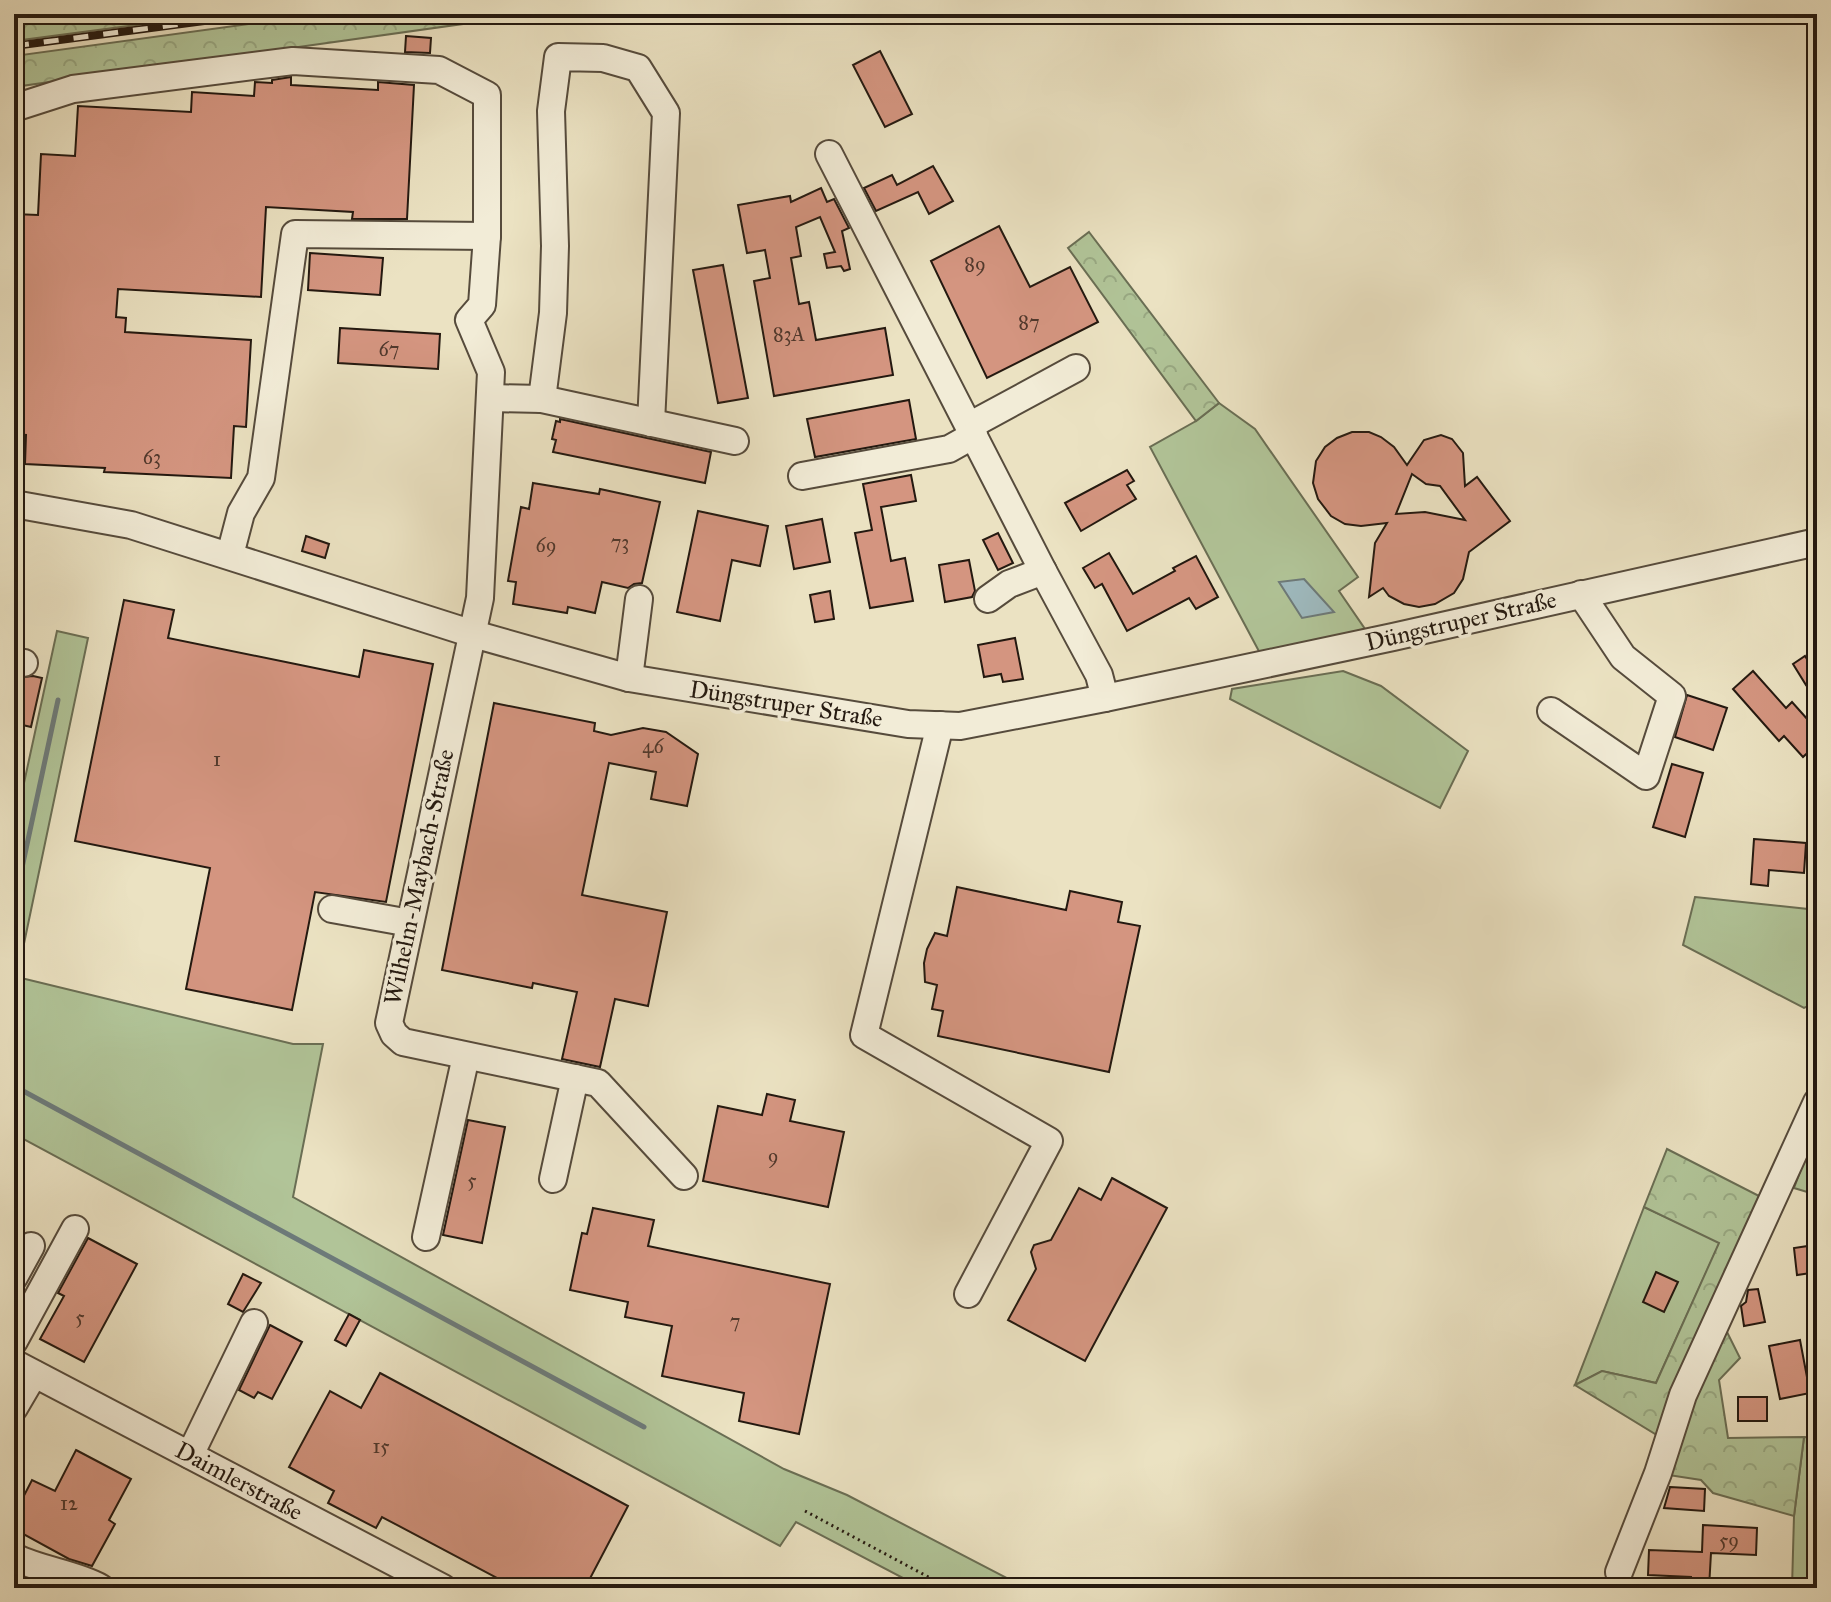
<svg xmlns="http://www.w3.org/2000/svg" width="1831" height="1602" viewBox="0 0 1831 1602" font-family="'IM FELL Great Primer',serif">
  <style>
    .green { fill: #b1c498; stroke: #6a6e54; stroke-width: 2 }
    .forest { fill: url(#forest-crowns); stroke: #6a6e54; stroke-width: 2 }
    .water { fill: #9ebabf; stroke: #6d7a79; stroke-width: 2 }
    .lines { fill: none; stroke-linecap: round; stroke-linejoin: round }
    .stream { stroke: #6d7a79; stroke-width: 5 }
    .building { fill: #d49580; stroke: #241910; stroke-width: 2; fill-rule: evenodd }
    .minor-casing { stroke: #564b3c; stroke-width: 30 }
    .path { stroke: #241910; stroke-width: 3; stroke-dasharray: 2 4; stroke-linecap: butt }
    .minor { stroke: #f2ecd7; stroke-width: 26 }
    .rail-casing { stroke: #241910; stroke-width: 8 }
    .rail { stroke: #f2ecd7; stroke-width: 5; stroke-dasharray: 15; stroke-linecap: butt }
    .labels { text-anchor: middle; stroke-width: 7; stroke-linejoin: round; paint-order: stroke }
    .number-label { font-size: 20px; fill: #50382c }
    .street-label { font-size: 24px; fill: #241910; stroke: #f2ecd7 }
  </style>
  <defs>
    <pattern id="forest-crowns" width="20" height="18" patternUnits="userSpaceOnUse" patternTransform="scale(2)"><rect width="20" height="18" fill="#b1c498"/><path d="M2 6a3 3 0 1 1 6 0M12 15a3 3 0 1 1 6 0" fill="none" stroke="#98a882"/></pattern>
  </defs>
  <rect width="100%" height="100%" fill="#ebe2c2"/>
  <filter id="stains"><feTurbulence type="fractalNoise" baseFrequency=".0025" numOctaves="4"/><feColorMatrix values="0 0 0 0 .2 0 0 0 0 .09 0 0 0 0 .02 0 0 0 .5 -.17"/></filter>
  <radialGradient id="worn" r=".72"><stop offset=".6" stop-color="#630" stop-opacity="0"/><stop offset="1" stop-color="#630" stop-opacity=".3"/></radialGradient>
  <g class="green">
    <path d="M1219,403L1255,429L1358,577L1339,591L1365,629L1261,655L1150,447L1196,421Z"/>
    <path d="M57,631L88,638L17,977L293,1044H323L293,1197L784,1469L847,1495L1026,1588H922L796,1522L780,1546L14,1134V829Z"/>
    <path d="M1343,671L1381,686L1468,751L1440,808L1230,699L1232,689Z"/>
    <path d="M1695,897L1817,910V1002L1804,1008L1683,945Z"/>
    <path d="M1644,1207L1720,1242L1656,1383L1602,1371L1575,1385Z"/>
    <path d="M1804,1437L1817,1438V1588H1792L1794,1516Z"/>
  </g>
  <g class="forest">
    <path d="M14,14H220L14,41Z"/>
    <path d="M323,14H534L14,87V56Z"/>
    <path d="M1089,232L1219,403L1196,421L1068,248Z"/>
    <path d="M1817,1114V1195L1794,1188L1810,1145Z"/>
    <path d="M1667,1149L1763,1198L1665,1440L1575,1385L1602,1371L1656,1383L1719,1243L1644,1207Z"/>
    <path d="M1722,1322L1740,1358L1719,1380L1728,1438L1804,1437L1794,1516L1713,1493L1701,1480L1662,1474Z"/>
  </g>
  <path class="water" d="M1304,579L1334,612L1302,618L1279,582Z"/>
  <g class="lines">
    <g class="stream">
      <path d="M14,905L58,700"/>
      <path d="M14,1086L644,1427"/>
    </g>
  </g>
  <g class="building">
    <path d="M406,36L431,38L430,53L405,52Z"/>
    <path d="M880,51L912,114L885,127L853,65Z"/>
    <path d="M291,77V85L378,90V82L414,85L407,219H352L353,212L266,207L261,297L118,289L116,317L126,318L125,332L251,340L246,427L234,426L231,478L104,472L105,468L25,464L26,435L14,434V214L38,215L41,154L75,156L78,106L191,112L192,92L254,96L255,82L272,83V80Z"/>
    <path d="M933,166L953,201L929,214L918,192L876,211L864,188L892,175L897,185Z"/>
    <path d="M821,188L827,202L834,199L849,228L842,231L850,269L844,271L841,266L827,268L824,254L835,252L820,217L796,227L801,256L791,258L799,304L809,302L816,340L885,328L893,375L774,396L754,281L770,278L765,250L747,253L738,205L790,196L791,202Z"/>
    <path d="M999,226L1030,287L1070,267L1098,322L987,378L931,261Z"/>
    <path d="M310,253L383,258L380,295L308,290Z"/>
    <path d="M723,265L748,398L718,403L693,270Z"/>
    <path d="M340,328L440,334L438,369L338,363Z"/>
    <path d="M909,400L916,439L815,457L807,419Z"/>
    <path d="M560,419L711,452L705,483L553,452L556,440L552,439L556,421L560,422Z"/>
    <path d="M1352,432H1369L1381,437L1394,447L1407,465L1424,440L1441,435L1452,439L1463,453L1465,486L1477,477L1510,521L1469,552L1463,579L1454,593L1435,604L1419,607L1404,604L1389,596L1383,588L1369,597L1375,543L1387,523L1361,526L1345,524L1331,516L1318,499L1313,483L1316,461L1325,447L1337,438ZM1412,474L1426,484L1440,486L1465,520L1425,512L1396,514Z"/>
    <path d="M1127,470L1134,481L1127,485L1136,499L1081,531L1065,503Z"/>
    <path d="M911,475L916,501L881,507L891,561L905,558L913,601L870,608L855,533L872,530L863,484Z"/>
    <path d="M533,483L599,494L600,489L660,502L642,583L634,584L628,588L602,582L595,613L568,607L567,613L513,604L516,582L508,581L521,507L529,509Z"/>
    <path d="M698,511L768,526L760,566L732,560L720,621L677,612Z"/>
    <path d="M822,519L830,562L794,569L786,526Z"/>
    <path d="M998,533L1013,563L998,570L983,540Z"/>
    <path d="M306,536L329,544L325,558L302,551Z"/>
    <path d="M1109,553L1133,594L1175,571L1173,568L1196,556L1218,597L1196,609L1189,598L1127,631L1102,584L1095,588L1083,568Z"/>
    <path d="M969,560L975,591L972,597L945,602L939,565Z"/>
    <path d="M830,591L834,619L815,622L810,595Z"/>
    <path d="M124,600L174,610L168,638L359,677L364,650L433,664L386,902L315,892L292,1010L186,989L210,868L75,841Z"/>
    <path d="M1015,638L1023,679L1003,682L1001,674L984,677L978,645Z"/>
    <path d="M1805,656L1817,675V678L1806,685L1793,664Z"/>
    <path d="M1753,671L1786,708L1792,702L1817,730V744L1803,757L1784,736L1779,741L1733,689Z"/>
    <path d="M33,676L42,678L31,727L14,723V678Z"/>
    <path d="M1687,695L1727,708L1713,750L1675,737Z"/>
    <path d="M494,703L595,723L594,731L611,735L643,728L666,732L698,754L687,806L651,799L656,772L609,763L582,895L667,912L648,1006L615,999L600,1067L562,1059L577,992L533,983L532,988L442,970Z"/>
    <path d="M1672,764L1703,773L1685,837L1653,827Z"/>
    <path d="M1754,839L1806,843L1804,873L1769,870L1768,886L1751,884Z"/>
    <path d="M957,887L1066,910L1070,891L1122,902L1118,922L1140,926L1109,1072L938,1036L943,1011L932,1009L937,985L925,982L924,963L927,949L935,933L947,936Z"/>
    <path d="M767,1094L795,1100L790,1121L844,1132L828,1207L703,1181L718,1106L762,1115Z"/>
    <path d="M468,1120L505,1127L482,1243L443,1235Z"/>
    <path d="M1112,1178L1167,1208L1085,1361L1008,1320L1036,1269L1031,1252L1034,1245L1051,1240L1079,1188L1101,1200Z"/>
    <path d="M593,1208L654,1220L648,1246L830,1284L799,1434L739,1421L744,1393L662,1376L672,1326L625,1317L628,1302L570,1290L582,1233L587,1234Z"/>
    <path d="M88,1238L137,1264L84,1362L40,1339L64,1296L58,1293Z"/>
    <path d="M1808,1246L1811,1273L1797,1275L1794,1248Z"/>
    <path d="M1656,1272L1678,1282L1664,1312L1643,1302Z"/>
    <path d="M243,1274L261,1283L243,1312L228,1304Z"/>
    <path d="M1758,1289L1765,1322L1744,1326L1741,1306L1746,1302L1748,1290Z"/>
    <path d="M349,1314L360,1320L346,1346L335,1340Z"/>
    <path d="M270,1325L302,1342L272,1399L258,1392L254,1398L239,1390Z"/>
    <path d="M1800,1340L1810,1393L1780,1399L1769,1346Z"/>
    <path d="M380,1373L628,1506L585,1588H516L382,1517L376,1528L328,1503L334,1491L289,1467L330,1391L361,1408Z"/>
    <rect x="1738" y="1397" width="29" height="24"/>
    <path d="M76,1450L131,1479L109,1520L115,1524L92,1566L69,1559L14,1529V1515L32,1480L55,1491Z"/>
    <path d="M1670,1487L1705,1489L1704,1511L1664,1508Z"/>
    <path d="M1703,1525L1757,1528L1756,1555L1711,1553L1709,1588H1691V1577L1648,1575L1649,1550L1702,1552Z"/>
  </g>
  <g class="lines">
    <g class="minor-casing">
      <g id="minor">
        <path d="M14,108L73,89L293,61L439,70L487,95V236L482,305L469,320L491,372L480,598L389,1023L394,1034L403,1042L598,1083L684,1176"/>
        <path d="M829,154L1043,571L1099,675L1105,698"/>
        <path d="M490,398L542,399L735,441"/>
        <path d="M542,399L553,313L555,246L551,111L558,57L603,58L638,68L666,113L651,423"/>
        <path d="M969,426L1076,368"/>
        <path d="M802,476L949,449L974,435"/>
        <path d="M14,504L131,525L470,633L629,678L908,724L960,726L1105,698L1393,637L1817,542"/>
        <path d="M230,555L241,513L261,478L295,234L487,236"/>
        <path d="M988,599L1009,584L1043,571"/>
        <path d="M14,662L24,663"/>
        <path d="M629,678L639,599"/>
        <path d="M1551,711L1646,776L1672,696L1623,657L1581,594"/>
        <path d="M940,725L864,1035L1049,1141L968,1294"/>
        <path d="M332,909L410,923"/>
        <path d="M553,1179L575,1078"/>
        <path d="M426,1237L466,1056"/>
        <path d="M14,1277L31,1246"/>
        <path d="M14,1341L75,1229"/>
        <path d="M14,1363L443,1588"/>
        <path d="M14,1408L34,1374"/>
        <path d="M190,1455L254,1323"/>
        <path d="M14,1557C42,1571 74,1573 101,1588"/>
        <path d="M1619,1572L1658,1473L1683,1395L1817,1102"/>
      </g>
    </g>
    <path class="path" d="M805,1511L949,1588"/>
    <use href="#minor" class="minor"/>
    <g class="rail-casing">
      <path id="rail" d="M14,46L257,14"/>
    </g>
    <use href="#rail" class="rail"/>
  </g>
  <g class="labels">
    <g class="number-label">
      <text x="975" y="271">89</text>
      <text x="1029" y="329">87</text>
      <text x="789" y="341">83A</text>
      <text x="389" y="356">67</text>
      <text x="152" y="464">63</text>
      <text x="620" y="549">73</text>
      <text x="546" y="552">69</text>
      <text x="653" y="753">46</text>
      <text x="217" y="766">1</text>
      <text x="773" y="1163">9</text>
      <text x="472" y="1187">5</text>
      <text x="80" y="1324">5</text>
      <text x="735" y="1328">7</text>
      <text x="381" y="1453">15</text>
      <text x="69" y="1510">12</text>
      <text x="1729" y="1547">59</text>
    </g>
    <g class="street-label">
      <text transform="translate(1461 621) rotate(-13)" y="8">Düngstruper Straße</text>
      <text transform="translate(786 704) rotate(9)" y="8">Düngstruper Straße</text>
      <text transform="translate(419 877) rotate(-78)" y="8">Wilhelm-Maybach-Straße</text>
      <text transform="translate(239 1481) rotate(28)" y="8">Daimlerstraße</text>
    </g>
  </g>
  <rect width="1831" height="1602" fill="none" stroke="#ebe2c2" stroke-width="48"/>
  <rect x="16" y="16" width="1799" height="1570" fill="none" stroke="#241910" stroke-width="4"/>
  <rect x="24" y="24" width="1783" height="1554" fill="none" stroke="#241910" stroke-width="2"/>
  <rect width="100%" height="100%" filter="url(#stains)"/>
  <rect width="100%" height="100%" fill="url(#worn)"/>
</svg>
